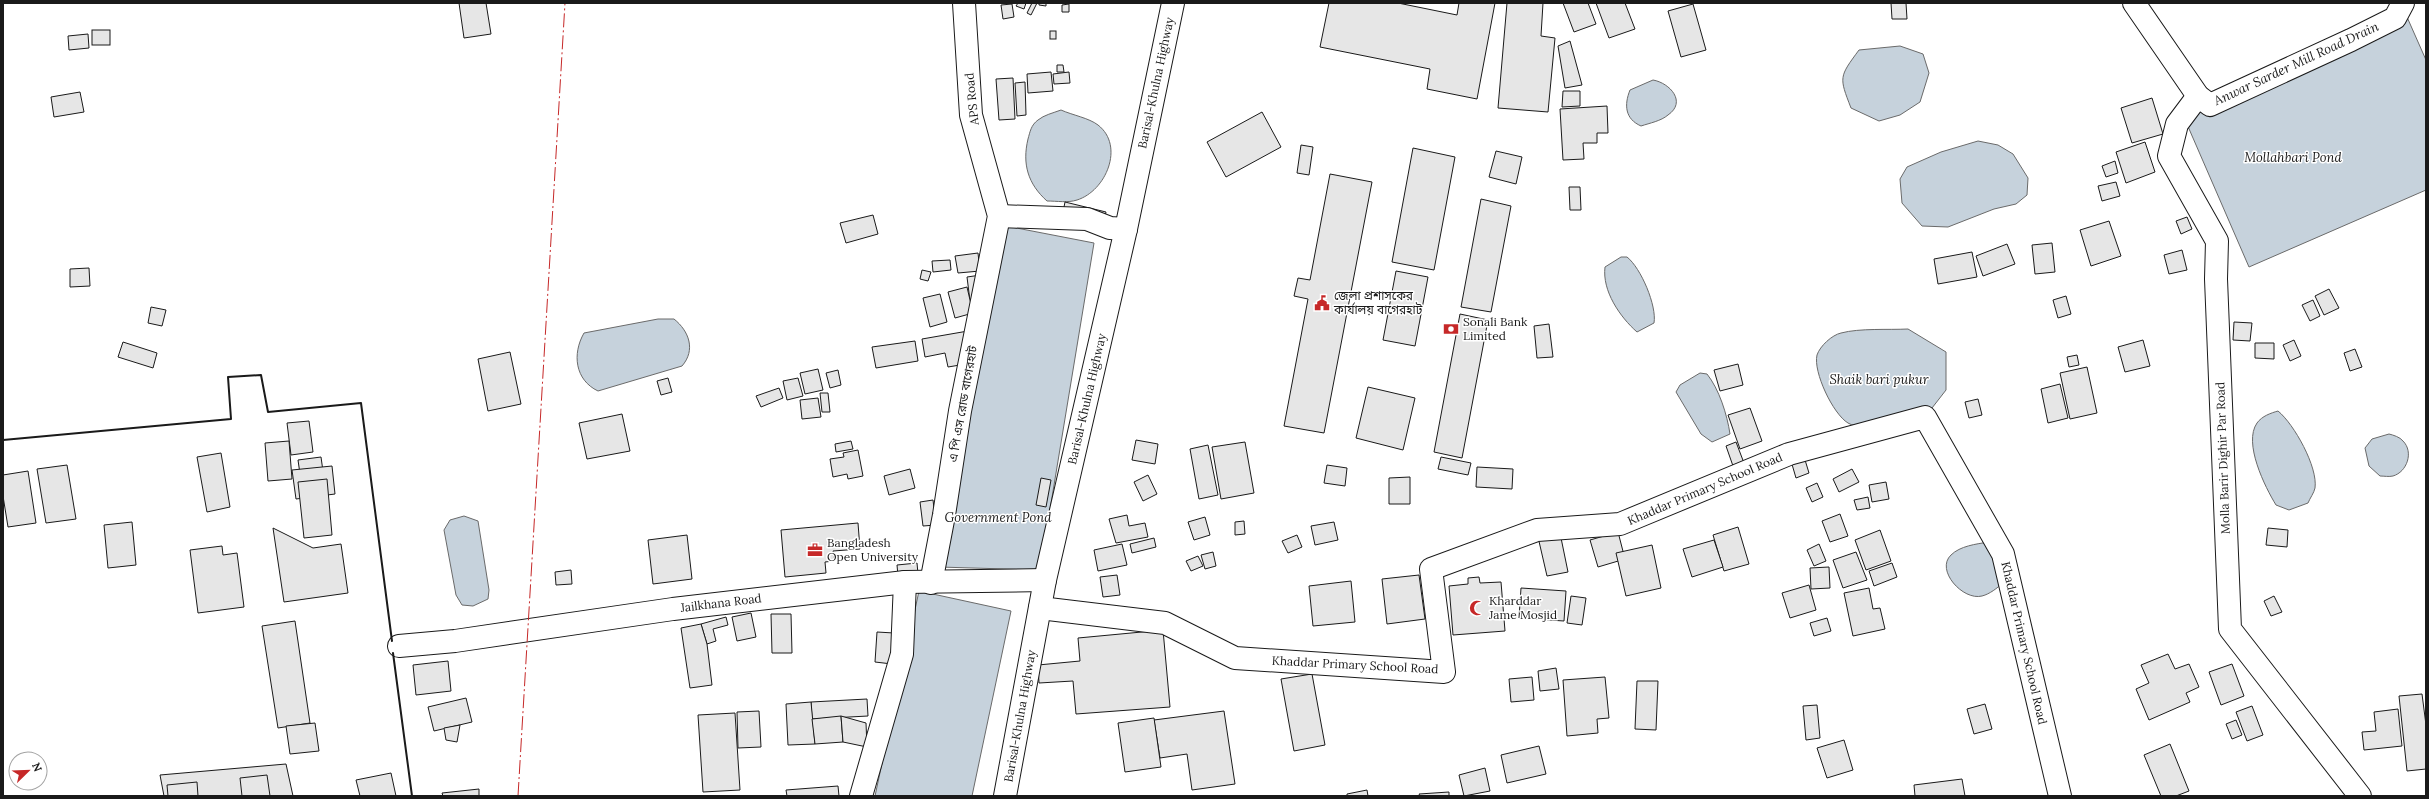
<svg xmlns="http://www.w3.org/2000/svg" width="2429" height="799" viewBox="0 0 2429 799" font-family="Lora,'Noto Sans Bengali',serif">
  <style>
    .water { fill: #c6d2dc; stroke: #6a6a6a }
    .building { fill: #e6e6e6; stroke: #1a1a1a }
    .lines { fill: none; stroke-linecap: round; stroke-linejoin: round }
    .minor-casing { stroke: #1a1a1a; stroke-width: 24 }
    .highway-casing { stroke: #1a1a1a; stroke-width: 24 }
    .minor { stroke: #fff; stroke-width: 22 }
    .highway { stroke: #fff; stroke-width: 22 }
    .wall { stroke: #1a1a1a; stroke-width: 2 }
    .power { stroke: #c62828; stroke-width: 1; stroke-dasharray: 14 3 2 3; stroke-linecap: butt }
    .labels { text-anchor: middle; stroke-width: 3; stroke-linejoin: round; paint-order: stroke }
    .street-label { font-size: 12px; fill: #1a1a1a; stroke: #fff }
    .poi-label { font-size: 12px; fill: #1a1a1a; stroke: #fff; text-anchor: start }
    .water-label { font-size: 13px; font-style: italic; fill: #1a1a1a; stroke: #fff }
  </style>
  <rect width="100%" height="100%" fill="#fff"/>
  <g class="water">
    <path d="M2407,17L2426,60V190L2249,267L2183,115Z"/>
    <path d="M1900,46L1923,54L1929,73L1920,102L1900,115L1879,121L1851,108C1839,77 1839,77 1859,50Z"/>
    <path d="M1653,80C1670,83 1687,102 1668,115C1661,121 1650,123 1641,126C1625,119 1624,105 1630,90Z"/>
    <path d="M1061,110C1072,115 1089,118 1098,125C1125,146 1106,191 1077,200C1068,203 1057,201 1047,201C1028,184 1022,164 1028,139C1030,132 1031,125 1038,120C1044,115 1053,113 1061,110Z"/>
    <path d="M1978,141L1998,145L2013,154L2028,178L2027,195L2016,204L1994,209L1948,227L1922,226L1902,203L1900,179L1907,167L1941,152Z"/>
    <path d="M1001,225L1094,243L1040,570L939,567Z"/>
    <path d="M1621,257H1627C1641,268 1657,306 1654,323L1637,332C1620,317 1602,291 1605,267Z"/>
    <path d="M658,319H674C689,331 696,350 682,366L598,391C575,380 572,354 584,333Z"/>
    <path d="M1908,329L1946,352V390L1925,417C1907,421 1864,433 1848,423C1833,414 1813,372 1817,355C1820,346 1832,335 1841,333C1860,328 1888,330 1908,329Z"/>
    <path d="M1700,373L1707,374C1719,389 1727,414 1730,434L1712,442L1701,434L1676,392L1680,385Z"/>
    <path d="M2278,411C2294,424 2318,467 2315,488C2314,493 2310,498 2308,503L2289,510L2276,505C2265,487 2243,443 2257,423C2262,416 2271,413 2278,411Z"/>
    <path d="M2389,434C2393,435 2400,437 2403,441C2414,452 2407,472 2393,476C2389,477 2384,476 2380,476L2369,466L2365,448L2372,439Z"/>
    <path d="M464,516L478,521L489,590L488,599L473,606L462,605L456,595L444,530L450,520Z"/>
    <path d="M1989,542L2003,583C1997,588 1990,594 1982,596C1963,601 1935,570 1951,555C1960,546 1976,544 1989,542Z"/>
    <path d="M919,591L1011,611L972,796H875Z"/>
  </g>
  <g class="building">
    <path d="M459,3H486L491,34L464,38Z"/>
    <path d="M1018,3H1026L1024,9L1016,6Z"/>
    <path d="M1032,3H1037L1031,15L1027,13Z"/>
    <path d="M1039,3H1046V6L1039,5Z"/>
    <path d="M1329,3H1398L1457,15L1459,3H1495L1477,99L1427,89L1430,69L1320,47Z"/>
    <path d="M1507,3H1543L1541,36L1555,38L1548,112L1498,108Z"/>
    <path d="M1563,3H1588L1596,24L1574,32Z"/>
    <path d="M1596,3H1625L1635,29L1609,38Z"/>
    <path d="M1891,3H1906L1907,19H1892Z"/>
    <path d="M1012,4L1014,17L1003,19L1001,5Z"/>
    <path d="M1069,4V12H1062V5Z"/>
    <path d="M1693,4L1706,50L1681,57L1668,11Z"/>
    <rect x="92" y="30" width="18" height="15"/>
    <rect x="1050" y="31" width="6" height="8"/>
    <path d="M88,34L89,48L69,50L68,36Z"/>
    <path d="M1570,41L1582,85L1565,88L1558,46Z"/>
    <path d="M1057,65H1063L1064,72H1057Z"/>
    <path d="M1051,72L1053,91L1028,93L1027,74Z"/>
    <path d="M1069,72L1070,83L1054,84L1053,74Z"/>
    <path d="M1013,78L1015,119L999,120L996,79Z"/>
    <path d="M1025,82L1026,115L1017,116L1015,83Z"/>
    <path d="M1563,91H1580V106L1562,107Z"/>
    <path d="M80,92L84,112L54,117L51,97Z"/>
    <path d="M2152,98L2163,134L2132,143L2121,108Z"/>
    <path d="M1607,106L1608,133H1597V143H1583L1584,159L1563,160L1560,109Z"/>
    <path d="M1262,112L1281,147L1226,177L1207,142Z"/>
    <path d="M2145,142L2155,172L2126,183L2116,152Z"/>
    <path d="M1301,145L1313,147L1309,175L1297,173Z"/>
    <path d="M1413,148L1455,157L1434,270L1392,262Z"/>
    <path d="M1496,151L1522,157L1516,184L1489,177Z"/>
    <path d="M2115,161L2118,173L2106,177L2102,166Z"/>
    <path d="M1330,174L1372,182L1324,433L1284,426L1308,299L1294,296L1298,278L1310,280Z"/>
    <path d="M2116,182L2120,196L2102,201L2098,186Z"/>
    <path d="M1569,187H1580L1581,210H1570Z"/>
    <path d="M1481,199L1511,206L1491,312L1461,307Z"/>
    <path d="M1065,202L1106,212L1104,221L1063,212Z"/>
    <path d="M873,215L878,234L846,243L840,223Z"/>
    <path d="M2187,217L2192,229L2181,234L2176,221Z"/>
    <path d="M2109,221L2121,256L2091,266L2080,230Z"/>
    <path d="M2052,243L2055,272L2035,274L2032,245Z"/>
    <path d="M2007,244L2015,264L1983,276L1976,256Z"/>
    <path d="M2182,250L2187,270L2169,274L2164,255Z"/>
    <path d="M1972,252L1977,277L1938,284L1934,259Z"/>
    <path d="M978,253L980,271L958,273L955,256Z"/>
    <path d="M950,260L951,270L933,272L932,261Z"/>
    <path d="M89,268L90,286L70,287V269Z"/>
    <path d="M922,270L931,272L928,281L920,279Z"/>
    <path d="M1396,271L1428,277L1415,346L1383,340Z"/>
    <path d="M981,275L984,300L970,301L967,277Z"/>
    <path d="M967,287L973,313L955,318L948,292Z"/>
    <path d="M2329,289L2339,308L2324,315L2315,296Z"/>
    <path d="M940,294L947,322L930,327L923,298Z"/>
    <path d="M2066,296L2071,314L2058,318L2053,300Z"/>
    <path d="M2313,300L2320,316L2310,321L2302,305Z"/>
    <path d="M151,307L166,310L162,326L148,323Z"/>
    <path d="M1460,314L1488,320L1462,458L1434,452Z"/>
    <path d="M2234,322L2252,323L2250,341L2233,340Z"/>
    <path d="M1549,324L1553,357L1537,358L1534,326Z"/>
    <path d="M968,331L966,364L948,367L945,353L925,357L922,339Z"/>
    <path d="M2143,340L2150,366L2125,372L2118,347Z"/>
    <path d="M2294,340L2301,356L2290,361L2283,345Z"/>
    <path d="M915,341L918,361L876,368L872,347Z"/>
    <path d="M123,342L157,353L153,368L118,357Z"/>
    <path d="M2255,343H2274V359L2255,358Z"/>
    <path d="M2355,349L2362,367L2350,371L2344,353Z"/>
    <path d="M510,352L521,404L488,411L478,359Z"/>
    <path d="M2077,355L2079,365L2069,367L2067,357Z"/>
    <path d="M1738,364L1743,385L1720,391L1714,370Z"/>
    <path d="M2087,367L2097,413L2070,419L2060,373Z"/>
    <path d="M818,369L823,390L805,394L800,373Z"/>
    <path d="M838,370L841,385L830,388L826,373Z"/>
    <path d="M668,378L672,392L661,395L657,381Z"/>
    <path d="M798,378L803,396L787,400L783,381Z"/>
    <path d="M2060,384L2068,418L2048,423L2041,389Z"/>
    <path d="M1368,387L1415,398L1403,450L1356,438Z"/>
    <path d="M779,388L783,398L761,407L756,396Z"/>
    <path d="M820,393H828L830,412H822Z"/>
    <path d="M818,398L821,417L802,419L800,400Z"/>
    <path d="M1978,399L1982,415L1969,418L1965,402Z"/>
    <path d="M1750,408L1762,441L1740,449L1728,415Z"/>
    <path d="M622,414L630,451L587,459L579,423Z"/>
    <path d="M309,421L313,452L291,455L287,423Z"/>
    <path d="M1136,440L1158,444L1155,464L1132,460Z"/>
    <path d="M289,441L292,479L268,481L265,443Z"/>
    <path d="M851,441L853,449L836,452L835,444Z"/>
    <path d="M1245,442L1254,493L1221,499L1212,447Z"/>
    <path d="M1736,442L1744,463L1733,466L1726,446Z"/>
    <path d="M1208,445L1218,495L1199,499L1190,449Z"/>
    <path d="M858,450L863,476L848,479L847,474L833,477L830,459L844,457L843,453Z"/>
    <path d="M1802,450L1809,473L1796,478L1789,454Z"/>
    <path d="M221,453L230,507L207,512L197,457Z"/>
    <path d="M321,457L328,507L305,509L298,460Z"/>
    <path d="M1441,457L1471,463L1468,475L1438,469Z"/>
    <path d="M67,465L76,519L46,523L37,469Z"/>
    <path d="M1327,465L1347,468L1345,486L1324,483Z"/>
    <path d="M332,466L335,494L296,499L292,470Z"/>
    <path d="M1477,467L1513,469L1512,489L1476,487Z"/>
    <path d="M910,469L915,488L889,495L884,476Z"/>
    <path d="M1852,469L1859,482L1839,492L1833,479Z"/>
    <path d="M28,471L36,523L8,527L3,496V475Z"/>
    <path d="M1148,475L1157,494L1143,501L1134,482Z"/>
    <path d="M1410,477V504H1389V478Z"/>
    <path d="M1041,478L1051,480L1046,507L1036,505Z"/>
    <path d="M327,479L332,535L304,538L298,482Z"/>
    <path d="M1886,482L1889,499L1872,502L1869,485Z"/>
    <path d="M1817,483L1823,497L1812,502L1806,488Z"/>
    <path d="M1868,497L1870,508L1857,510L1854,500Z"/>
    <path d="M933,500L936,525L923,526L920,502Z"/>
    <path d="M1840,514L1848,536L1830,542L1822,521Z"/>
    <path d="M1127,515L1129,526L1145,523L1148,537L1116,543L1109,519Z"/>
    <path d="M1205,517L1210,535L1194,540L1188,522Z"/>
    <path d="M1244,521L1245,534L1235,535V522Z"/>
    <path d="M132,522L136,565L108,568L104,525Z"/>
    <path d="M1334,522L1338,540L1315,545L1311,526Z"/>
    <path d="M858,523L860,549L833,551L834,561L825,562L826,573L785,577L781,530Z"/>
    <path d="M1738,527L1749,564L1724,571L1713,535Z"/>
    <path d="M273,528L313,548L341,544L348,593L284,602Z"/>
    <path d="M2268,528L2288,530L2287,547L2266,545Z"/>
    <path d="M1880,530L1891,561L1866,570L1855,540Z"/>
    <path d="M1618,532L1625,559L1598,567L1590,540Z"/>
    <path d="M1560,533L1568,572L1547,576L1538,537Z"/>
    <path d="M687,535L692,579L653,584L648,540Z"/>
    <path d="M1297,535L1302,547L1288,553L1282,541Z"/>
    <path d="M1154,538L1156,547L1132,553L1130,544Z"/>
    <path d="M1714,540L1723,567L1692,577L1683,549Z"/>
    <path d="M1122,544L1127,565L1098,571L1094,550Z"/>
    <path d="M1819,544L1826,561L1814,566L1807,550Z"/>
    <path d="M1652,545L1661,588L1626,596L1616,553Z"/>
    <path d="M222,546L223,555L237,553L244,607L198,613L190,550Z"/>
    <path d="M1213,552L1216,566L1205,569L1201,555Z"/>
    <path d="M1856,552L1867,580L1843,588L1833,560Z"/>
    <path d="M1198,556L1203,566L1191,571L1186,561Z"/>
    <path d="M917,563L918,574L898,576L897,565Z"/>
    <path d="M1892,563L1897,577L1874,586L1869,571Z"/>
    <path d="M1829,567L1830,588L1811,589L1810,568Z"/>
    <path d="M571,570L572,584L556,585L555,572Z"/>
    <path d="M1117,575L1120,595L1103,597L1100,577Z"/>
    <path d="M1419,575L1425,619L1387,624L1382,579Z"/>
    <path d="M1479,577L1480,583L1501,582L1505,631L1453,635L1449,586L1468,584V578Z"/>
    <path d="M1351,581L1355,622L1313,626L1309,586Z"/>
    <path d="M1809,585L1816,610L1790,618L1782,593Z"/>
    <path d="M1521,588L1566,591L1564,621L1519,618Z"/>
    <path d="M1869,588L1873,609L1880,608L1885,629L1853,636L1844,593Z"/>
    <path d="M1571,596L1586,598L1582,625L1567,623Z"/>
    <path d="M2274,596L2282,612L2271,616L2264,601Z"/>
    <path d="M751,613L756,637L737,641L732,617Z"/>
    <path d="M771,614H791L792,653H772Z"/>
    <path d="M726,617L728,625L713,629L716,641L707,644L701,624Z"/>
    <path d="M1827,618L1831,631L1814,636L1810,623Z"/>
    <path d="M295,621L310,723L278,728L262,626Z"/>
    <path d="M701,624L707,644L712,685L690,688L681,628Z"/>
    <path d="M1163,630L1170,707L1076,714L1073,681L1039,683L1038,665L1080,661L1078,638Z"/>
    <path d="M877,632L894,633L892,664L875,662Z"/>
    <path d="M2168,654L2175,669L2189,664L2199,687L2186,693L2190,702L2149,720L2136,689L2149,683L2141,665Z"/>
    <path d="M448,661L451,691L416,695L413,665Z"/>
    <path d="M2232,664L2244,696L2221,705L2209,672Z"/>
    <path d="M1556,668L1559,689L1540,691L1538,671Z"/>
    <path d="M1312,674L1325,745L1294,751L1281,679Z"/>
    <path d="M1532,677L1534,700L1511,702L1509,679Z"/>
    <path d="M1605,677L1609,718L1597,719L1598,733L1567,736L1563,680Z"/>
    <path d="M1637,681H1658L1656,730L1635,729Z"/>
    <path d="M2422,694L2426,725V769L2407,771L2399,696Z"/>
    <path d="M466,698L472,722L434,731L428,707Z"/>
    <path d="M867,699L868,716L812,719L811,702Z"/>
    <path d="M811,702L815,744L788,745L786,704Z"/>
    <path d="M1985,704L1992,729L1974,734L1967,709Z"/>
    <path d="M1817,705L1820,738L1806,740L1803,706Z"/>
    <path d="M2252,706L2263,735L2247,741L2236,712Z"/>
    <path d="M2398,709L2402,746L2364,750L2362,732L2376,731L2374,712Z"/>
    <path d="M759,711L761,747L738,748L737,712Z"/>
    <path d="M1224,711L1235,784L1192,790L1187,754L1160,758L1154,720Z"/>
    <path d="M735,713L740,790L703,792L698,715Z"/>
    <path d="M841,716L843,742L815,744L812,719Z"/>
    <path d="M841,716L866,723L867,747L843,742Z"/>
    <path d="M1154,718L1161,767L1125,772L1118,723Z"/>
    <path d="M2236,720L2242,735L2232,739L2226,724Z"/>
    <path d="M315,723L319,751L290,754L286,726Z"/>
    <path d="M460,725L457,742L446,740L444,728Z"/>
    <path d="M1844,740L1853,770L1827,778L1817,748Z"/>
    <path d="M2170,744L2189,791L2176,796H2161L2144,755Z"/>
    <path d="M1539,746L1546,774L1507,783L1501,755Z"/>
    <path d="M286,764L293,796H164L160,775Z"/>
    <path d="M1485,768L1490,791L1464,796L1459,775Z"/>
    <path d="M391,773L396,796H360L356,780Z"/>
    <path d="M267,775L270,796H242L240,778Z"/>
    <path d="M1962,779L1965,796H1915L1914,785Z"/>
    <path d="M197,782L198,796H168L167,785Z"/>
    <path d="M838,786L839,796H787L786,790Z"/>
    <path d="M479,789V796H443L442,793Z"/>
    <path d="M1367,790L1368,796H1347V794Z"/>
    <path d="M1449,792V796H1420L1419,794Z"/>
  </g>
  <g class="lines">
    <g class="minor-casing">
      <g id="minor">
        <path d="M2134,3L2198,96L2210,105L2351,40L2395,18L2403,3"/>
        <path d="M2198,96L2177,124L2169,156L2217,241L2216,279L2230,629L2360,796"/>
        <path d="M999,216L1087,219L1110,228L1126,229"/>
        <path d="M931,583L944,515L960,411L999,216L971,115L964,3"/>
        <path d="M1040,608L1165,623L1235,658L1444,672L1431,569L1537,530L1620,524L1789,454L1925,417L2003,554L2060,796"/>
        <path d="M399,646L455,641L673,609L905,582L1045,580"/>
        <path d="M861,796L902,654L905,582"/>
      </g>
    </g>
    <g class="highway-casing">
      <path id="highway" d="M1005,796L1045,580L1126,229L1173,3"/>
    </g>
    <use href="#minor" class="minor"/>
    <use href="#highway" class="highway"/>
    <g class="wall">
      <path d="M3,440L231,419L228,377L261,375L268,412L361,403L392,641"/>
      <path d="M393,653L412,796"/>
    </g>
    <path class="power" d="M518,796L565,3"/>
  </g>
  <defs>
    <g id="civic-bare" transform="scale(1.2)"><path d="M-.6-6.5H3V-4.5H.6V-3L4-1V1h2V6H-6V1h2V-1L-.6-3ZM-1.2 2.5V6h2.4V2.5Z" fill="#c62828" stroke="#fff" stroke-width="2.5" paint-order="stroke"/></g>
    <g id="bank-bare" transform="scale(1.2)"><path d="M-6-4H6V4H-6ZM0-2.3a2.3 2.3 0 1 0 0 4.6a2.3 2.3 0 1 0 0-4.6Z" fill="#c62828" stroke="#fff" stroke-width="2.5" paint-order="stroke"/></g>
    <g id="office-bare" transform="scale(1.2)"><path d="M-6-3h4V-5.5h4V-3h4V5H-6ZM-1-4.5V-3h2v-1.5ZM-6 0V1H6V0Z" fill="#c62828" stroke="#fff" stroke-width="2.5" paint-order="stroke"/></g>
    <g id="mosque-bare" transform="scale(1.2)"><path d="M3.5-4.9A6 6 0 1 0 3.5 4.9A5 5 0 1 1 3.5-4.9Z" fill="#c62828" stroke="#fff" stroke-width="2.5" paint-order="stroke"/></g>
  </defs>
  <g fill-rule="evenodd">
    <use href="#civic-bare" x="1322" y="303"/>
    <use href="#bank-bare" x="1451" y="329"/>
    <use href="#office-bare" x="815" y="550"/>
    <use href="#mosque-bare" x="1477" y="608"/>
  </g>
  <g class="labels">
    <g class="street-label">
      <text transform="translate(1156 83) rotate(-78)" y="4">Barisal-Khulna Highway</text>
      <text transform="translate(972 99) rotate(-96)" y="4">APS Road</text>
      <text transform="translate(1087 399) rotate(-77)" y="4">Barisal-Khulna Highway</text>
      <text transform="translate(963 404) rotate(-80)" y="4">এ পি এস রোড বাগেরহাট</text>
      <text transform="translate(2223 458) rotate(-92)" y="4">Molla Barir Dighir Par Road</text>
      <text transform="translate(1705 489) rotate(-23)" y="4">Khaddar Primary School Road</text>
      <text transform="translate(721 603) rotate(-7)" y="4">Jailkhana Road</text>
      <text transform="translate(2024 643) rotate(77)" y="4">Khaddar Primary School Road</text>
      <text transform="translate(1355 665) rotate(3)" y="4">Khaddar Primary School Road</text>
      <text transform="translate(1020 716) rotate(-80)" y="4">Barisal-Khulna Highway</text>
    </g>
    <g class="poi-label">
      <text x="1334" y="300">জেলা প্রশাসকের<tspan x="1334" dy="14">কার্যালয় বাগেরহাট</tspan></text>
      <text x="1463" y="326">Sonali Bank<tspan x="1463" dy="14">Limited</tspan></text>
      <text x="827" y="547">Bangladesh<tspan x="827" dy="14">Open University</tspan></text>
      <text x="1489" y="605">Kharddar<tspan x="1489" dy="14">Jame Mosjid</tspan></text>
    </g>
    <g class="water-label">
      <text transform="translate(2296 63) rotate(-25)" y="5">Anwar Sarder Mill Road Drain</text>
      <text x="2293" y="162">Mollahbari Pond</text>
      <text x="1879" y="384">Shaik bari pukur</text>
      <text x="998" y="522">Government Pond</text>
    </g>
  </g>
  <rect width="2429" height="799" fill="none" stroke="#1a1a1a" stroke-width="8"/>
  <g transform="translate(28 771) rotate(67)"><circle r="19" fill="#ffffff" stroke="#a3a3a3"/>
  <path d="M0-3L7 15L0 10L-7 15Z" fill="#c62828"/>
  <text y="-6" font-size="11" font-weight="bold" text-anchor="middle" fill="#1a1a1a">N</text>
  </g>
</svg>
